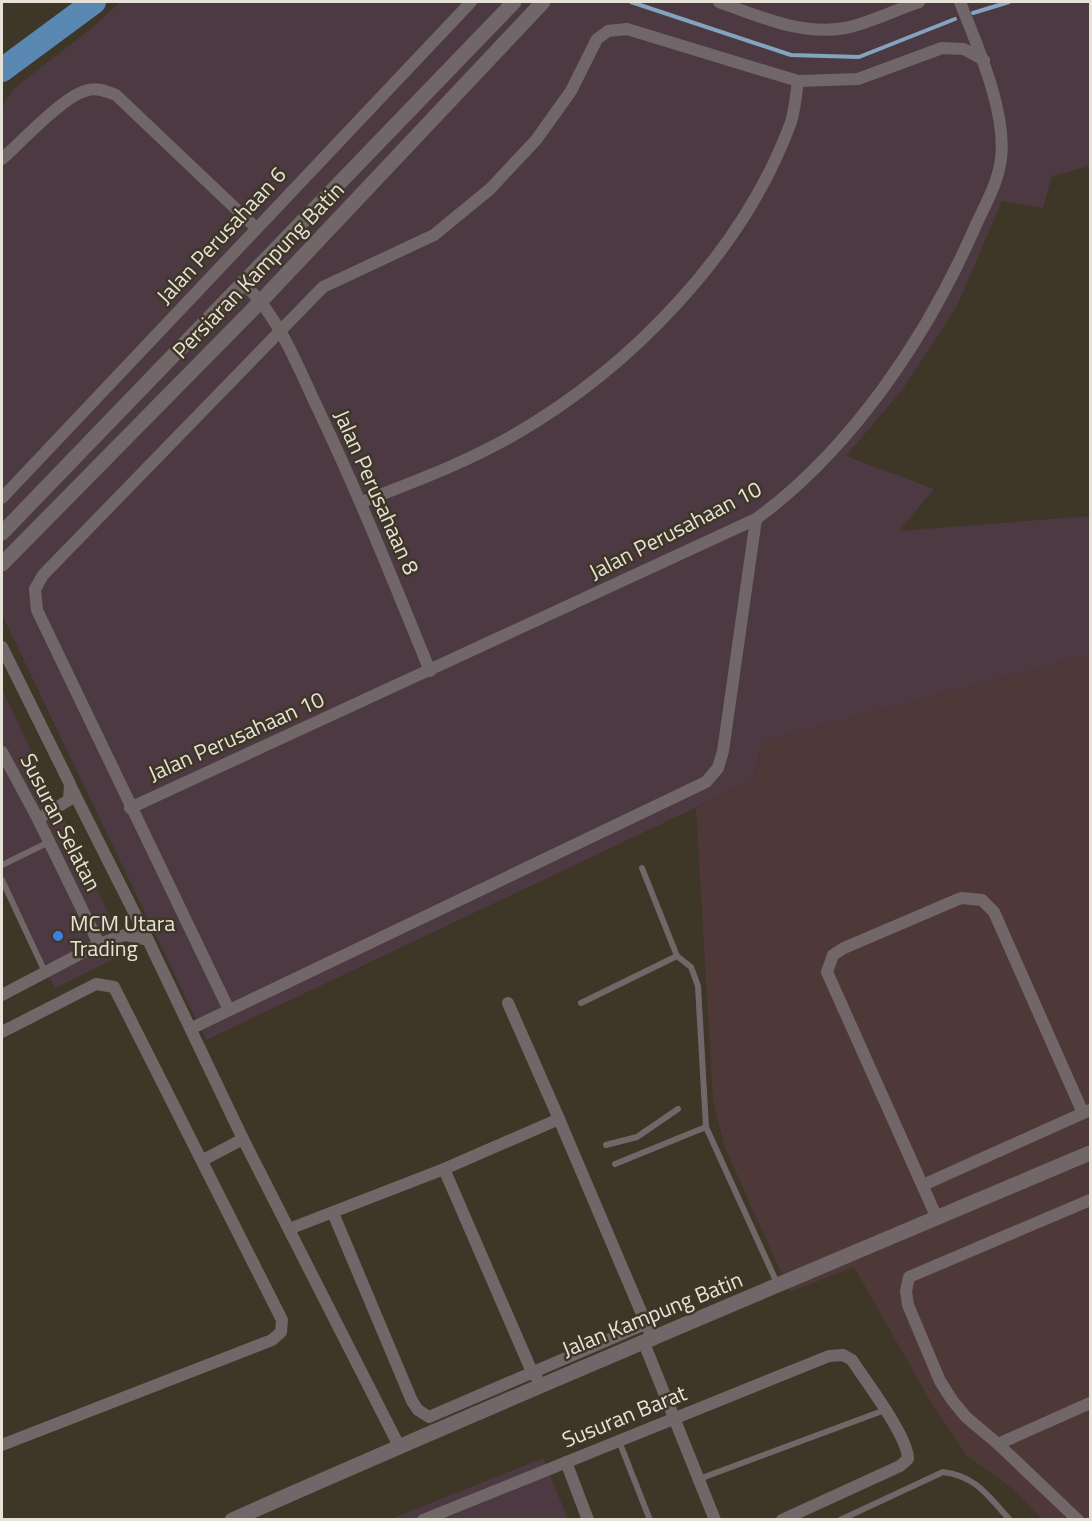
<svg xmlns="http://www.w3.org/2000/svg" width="1092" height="1521" viewBox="0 0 1092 1521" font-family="'Titillium Web',sans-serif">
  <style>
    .commercial { fill: #4c3941 }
    .industrial { fill: #4e3938 }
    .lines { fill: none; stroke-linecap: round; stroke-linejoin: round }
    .stream { stroke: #83a3be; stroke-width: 4 }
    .river { stroke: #5988b3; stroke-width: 24 }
    .service { stroke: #716769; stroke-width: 6 }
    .minor { stroke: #716769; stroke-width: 12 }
    .tertiary { stroke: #716769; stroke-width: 15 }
    .shop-dot { fill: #3f7fe0; stroke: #3e3626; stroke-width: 2 }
    .labels { text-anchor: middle; stroke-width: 5; stroke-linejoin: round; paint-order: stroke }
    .street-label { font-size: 22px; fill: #e6e2d8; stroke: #3e3626 }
    .poi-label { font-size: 22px; fill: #e6e2d8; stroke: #3e3626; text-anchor: start }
  </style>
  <rect width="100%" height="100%" fill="#3e3626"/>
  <g class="commercial">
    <path d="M120,2H1090V166L1052,176L1043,208L1002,201L957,306L903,389L846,456L934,489L899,531L1090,516V655L762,742L754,780L206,1040L2,615V106L13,89L93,27Z"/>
    <path d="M2,689L127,952L55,988L2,884Z"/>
    <path d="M543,1458L568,1519L388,1520Z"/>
  </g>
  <path class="industrial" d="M1090,655V1519H1042L1013,1489L966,1455L932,1404L854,1267L790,1292L725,1148L713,1101L696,808L754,780L762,742Z"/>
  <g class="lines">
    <g class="stream">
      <path d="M631,2L791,55L859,57L955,19"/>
      <path d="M973,13L1009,2"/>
    </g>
    <path class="river" d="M2,70L94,2"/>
    <g class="service">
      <path d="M2,865L49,842"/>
      <path d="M642,868L677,956"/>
      <path d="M2,880L45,972"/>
      <path d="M581,1003L677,956L691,967L698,986L706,1127L777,1283"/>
      <path d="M606,1145L637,1137L678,1109"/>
      <path d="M615,1164L706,1127"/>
      <path d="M619,1441L650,1520"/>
      <path d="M699,1479L885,1410"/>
      <path d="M840,1520L943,1472C976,1476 988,1496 1010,1520"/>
    </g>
    <g class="minor">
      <path d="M719,2C759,16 801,36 845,28C870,23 895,10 919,2"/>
      <path d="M2,159C20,143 63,97 85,91C96,87 106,91 116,95L256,228"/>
      <path d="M244,284C280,318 297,365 318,409C359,495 394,583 430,671"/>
      <path d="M2,498L471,2"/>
      <path d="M362,502C413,482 465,463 512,436C631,368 744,251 791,122C795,109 796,94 798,81"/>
      <path d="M2,647L70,784L69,800L38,819"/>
      <path d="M2,752L38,819L99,944"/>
      <path d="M70,785L148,940"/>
      <path d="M130,808L756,519C852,449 928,335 975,227C985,205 998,183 1001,159C1007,112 977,45 960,2"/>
      <path d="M2,995L99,944L125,935L148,940L243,1139L399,1446"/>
      <path d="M508,1003L559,1119"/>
      <path d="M229,1010L37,610L35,589L43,575L323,287L434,235L490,189L536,140L571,91L597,39L608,31L627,29L798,81L858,79L942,48L964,49L984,60"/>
      <path d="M192,1028L706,782L718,768L723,751L756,519"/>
      <path d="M2,1032L96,984L114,987L282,1320L281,1332L272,1340L2,1445"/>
      <path d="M203,1160L243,1139"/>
      <path d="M444,1169L532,1372L537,1378"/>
      <path d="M923,1185L1090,1110"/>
      <path d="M333,1213L412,1401L418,1410L429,1417L645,1324"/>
      <path d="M937,1218L827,972L833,955L844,948L961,898L982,900L994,912L1083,1113"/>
      <path d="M289,1229L444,1169L559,1119L653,1340"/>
      <path d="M644,1343L715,1520"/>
      <path d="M998,1444L1090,1403"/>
      <path d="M566,1462L588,1520"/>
      <path d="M423,1520L829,1356L843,1355L852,1360C866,1382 908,1436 908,1459L900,1466L782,1520"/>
      <path d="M1078,1520L998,1444L966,1417L952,1400L940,1381L908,1305L906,1291L909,1277L1090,1200"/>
    </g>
    <g class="tertiary">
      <path d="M2,533L514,2"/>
      <path d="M2,564L262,300L543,2"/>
      <path d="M232,1520C517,1394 804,1274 1090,1153"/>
    </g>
  </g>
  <circle class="shop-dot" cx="58" cy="936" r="6"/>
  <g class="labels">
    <g class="street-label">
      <text transform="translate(221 235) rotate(-47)" y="8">Jalan Perusahaan 6</text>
      <text transform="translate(258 270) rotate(-46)" y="8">Persiaran Kampung Batin</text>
      <text transform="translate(377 492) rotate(66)" y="8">Jalan Perusahaan 8</text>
      <text transform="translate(675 530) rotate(-27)" y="8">Jalan Perusahaan 10</text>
      <text transform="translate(236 736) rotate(-24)" y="8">Jalan Perusahaan 10</text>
      <text transform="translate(61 822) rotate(63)" y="8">Susuran Selatan</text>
      <text transform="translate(652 1314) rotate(-22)" y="8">Jalan Kampung Batin</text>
      <text transform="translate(624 1416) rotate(-22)" y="8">Susuran Barat</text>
    </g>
    <g class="poi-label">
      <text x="70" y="931">MCM Utara<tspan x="70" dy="25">Trading</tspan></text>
    </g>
  </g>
  <rect width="1092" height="1521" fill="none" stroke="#e6e2d8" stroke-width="6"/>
</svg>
